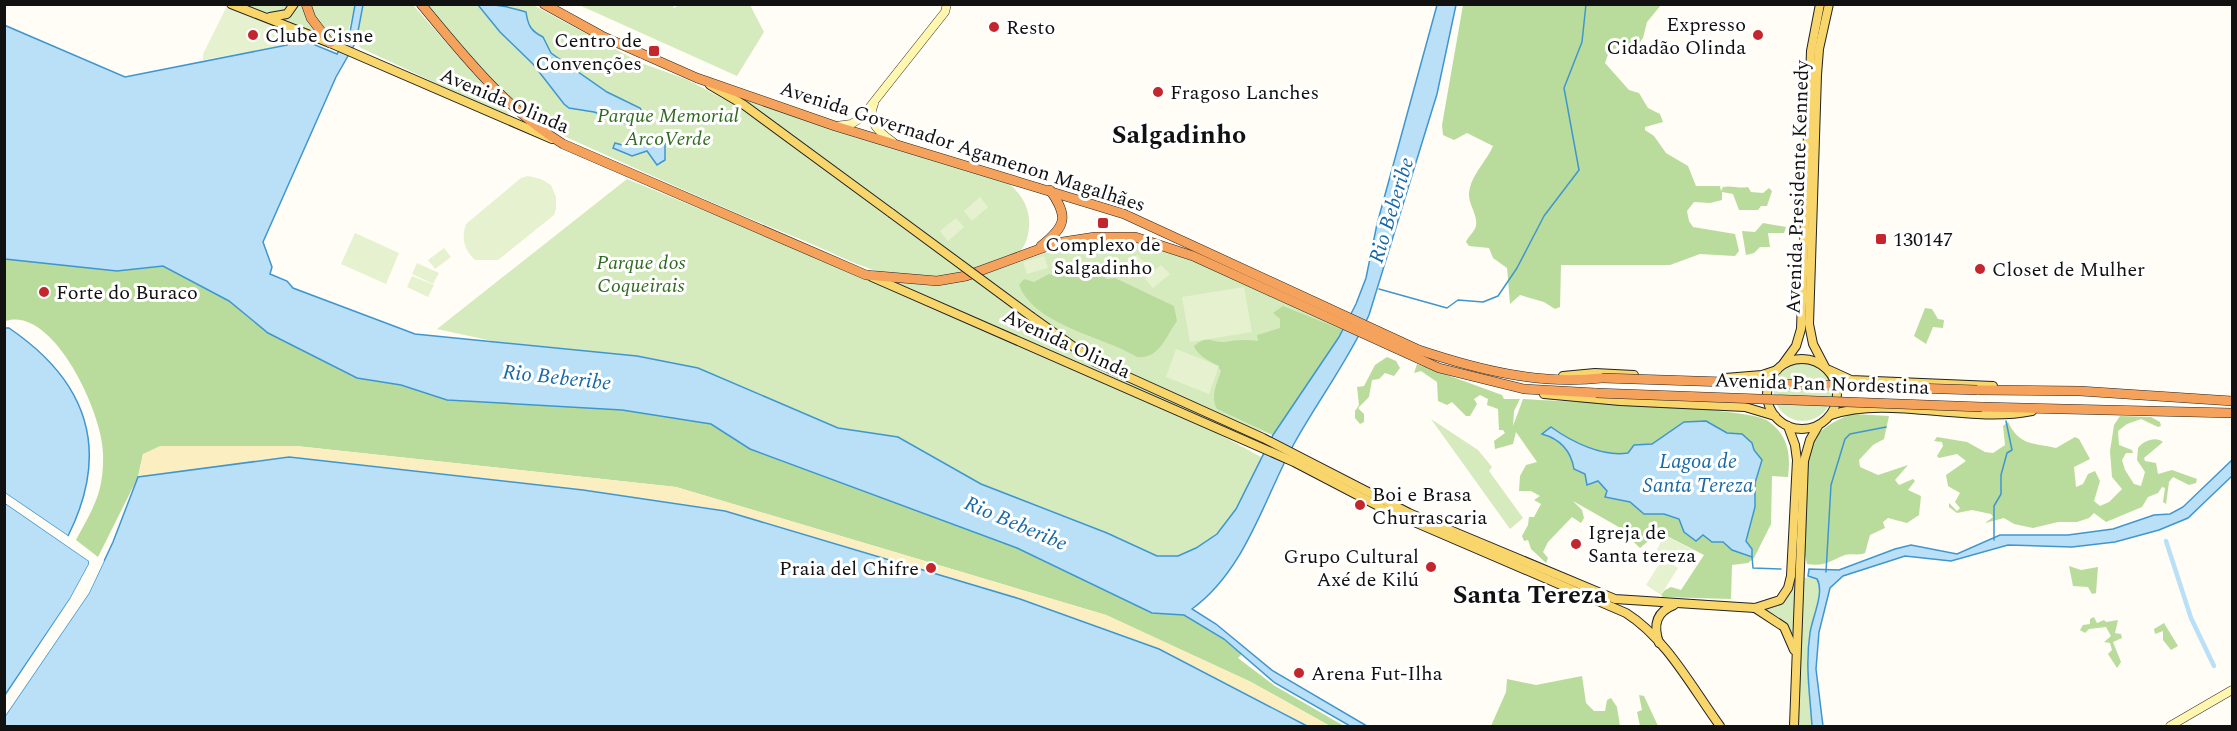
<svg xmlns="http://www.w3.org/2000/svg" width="2237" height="731" viewBox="0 0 2237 731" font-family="Spectral,serif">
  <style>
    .green { fill: #d5ebbd }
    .forest { fill: #b9dc9c }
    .sand { fill: #fbeec1 }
    .pitch { fill: #e6f2cf }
    .water { fill: #b9e0f7; stroke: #3f96cf; stroke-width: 1.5 }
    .pier { fill: #fffdf5 }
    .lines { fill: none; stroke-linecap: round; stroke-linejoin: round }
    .stream { stroke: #3f96cf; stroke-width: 1.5 }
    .canal { stroke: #b9e0f7; stroke-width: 4.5 }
    .secondary-casing { stroke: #333; stroke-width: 9 }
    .primary-casing { stroke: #222; stroke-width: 10 }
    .highway-casing { stroke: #222; stroke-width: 10 }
    .secondary { stroke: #fff6b0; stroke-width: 8 }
    .primary { stroke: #f9d66b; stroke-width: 8 }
    .highway { stroke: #f5a25d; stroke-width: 9 }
    .primary-bridge-casing { stroke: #222; stroke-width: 10; stroke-linecap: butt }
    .highway-bridge-casing { stroke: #222; stroke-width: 10; stroke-linecap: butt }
    .primary-bridge { stroke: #f9d66b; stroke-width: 8 }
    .highway-bridge { stroke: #f5a25d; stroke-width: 9 }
    .poi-dot { fill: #c4262e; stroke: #fff; stroke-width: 2 }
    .labels { text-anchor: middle; stroke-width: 6; stroke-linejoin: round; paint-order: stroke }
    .poi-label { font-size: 20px; fill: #111; stroke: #fff; text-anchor: start }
    .street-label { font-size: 20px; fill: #111; stroke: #fff }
    .park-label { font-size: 20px; font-style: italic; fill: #2f6b1f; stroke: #fff }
    .water-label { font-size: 21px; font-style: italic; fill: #1768a6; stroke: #fff }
    .district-label { font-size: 26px; font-weight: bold; fill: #111; stroke: #fff }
  </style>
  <rect width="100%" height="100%" fill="#fffdf5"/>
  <g class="green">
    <path d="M672,4L674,8L681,4L750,5L764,32L737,76L579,5Z"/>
    <path d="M240,5H292L290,8L273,15Z"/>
    <path d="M296,5H301L306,19L318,36L278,19Z"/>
    <path d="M310,5H355L345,43C326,35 317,23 310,5Z"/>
    <path d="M363,5H413L509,114L506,116L361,48L356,42Z"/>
    <path d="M424,5H533L641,63L686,79L744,110L945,249L714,85L998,175C1016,188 1031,203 1029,227C1027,254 1010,262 988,267C956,275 926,282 893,275C861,269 830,251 800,239C717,206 635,168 553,131C501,99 464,50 424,5Z"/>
    <path d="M627,179L915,297L1182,414L1263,458L1236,508L1218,534L1196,548L1178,556H1157L1107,533L981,484L898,437L838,428L698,368L637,356L497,342L437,329Z"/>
    <path d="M1137,237L1345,326L1273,435L1227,420L1090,358L982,275L1077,242Z"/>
    <path d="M978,276L1086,360L1260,441V444L1078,362L885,281L934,286Z"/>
    <circle cx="1803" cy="392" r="29"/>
    <path d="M1431,419L1478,450L1492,467L1489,471L1523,518L1510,529Z"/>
    <path d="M1794,574V635L1779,617L1763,609L1778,605Z"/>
    <path d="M1812,577L1817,579L1821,588L1810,633L1807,660L1812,726H1797L1802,578Z"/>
  </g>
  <g class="forest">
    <path d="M1463,5H1661L1647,22L1643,38L1633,52L1629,53L1625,48L1610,49L1605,63L1629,90L1639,93L1648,108L1660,114L1663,122L1645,127V130L1654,136L1666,153L1688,166L1696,186H1720L1721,191L1723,187C1731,185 1739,189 1748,187L1751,192L1763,193L1769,188L1772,191L1767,206H1761L1758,210H1739L1733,194L1722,192V200L1710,203L1694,202L1687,211L1689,221L1693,227L1735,234L1739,251L1735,256L1700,254L1670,265H1561L1560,307L1555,309L1544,302L1520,295L1510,304L1507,268L1493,258L1489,248L1469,246L1466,242C1468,236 1474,233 1476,226C1478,215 1468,204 1469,193C1471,175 1486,162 1493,146L1467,133L1454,140L1443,135L1442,125Z"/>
    <path d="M1763,223L1786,227L1784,233H1768L1770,247H1760L1754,253L1746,255L1742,231L1755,232Z"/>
    <path d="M5,259L117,271L163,266L229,301L268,333L357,378L401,385L447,400L622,410L711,424L750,449L1017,548L1154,613L1184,615L1224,639L1242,654L1238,658L1275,686L1344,726H1330L1251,682L1106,615L676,487L296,446L143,454L138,477L98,557L76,540C94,506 104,493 103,453C103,415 54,305 5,321Z"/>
    <path d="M1081,265L1101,273L1107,279L1115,278L1174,306L1177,321C1165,337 1160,359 1137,357C1103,336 1035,326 1019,285L1024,279L1034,282L1049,274L1053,275Z"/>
    <path d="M1283,306L1343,330L1273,435L1217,409C1210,397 1217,383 1221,371C1214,360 1200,360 1194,346C1208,334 1212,343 1225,342C1235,340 1245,339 1258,341L1257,335L1280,328V319L1273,313Z"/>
    <path d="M1925,308L1932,309L1938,319L1944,320L1943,328L1933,327L1926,344L1914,336Z"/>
    <path d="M1387,357L1396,361L1400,368L1394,376L1385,373L1379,379L1372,380L1369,397L1358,408L1364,414V422L1360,424L1355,418V411L1359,405L1357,387L1364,386L1375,365Z"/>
    <path d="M1417,364L1502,395L1504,399H1520L1514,411L1513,426L1523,399C1559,402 1751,407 1768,421C1788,435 1791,454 1788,477L1772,476L1771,524L1754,558L1748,563L1732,565L1731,599L1663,597L1661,595L1665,590L1671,587L1681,590L1704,555L1659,532L1640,548L1617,526L1573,501L1582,510L1584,518L1581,523L1572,517L1548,542L1543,552L1548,558L1546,563L1531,549L1528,540L1524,541L1522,536L1528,525L1529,517H1534L1541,504L1534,500L1540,496L1531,491H1519L1520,476L1526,465L1537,462L1516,432L1513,444L1495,449L1494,441L1505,433L1503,430H1499L1498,409L1487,405L1488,399L1480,395L1474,399L1477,404L1470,416H1466L1452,402L1447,405L1438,401L1437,382L1421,371L1414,373Z"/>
    <path d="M1853,414L1889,416L1884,439L1873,445L1859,460L1860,467L1878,475L1908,465L1895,480L1899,485L1913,479L1915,481L1908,490L1921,496L1919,515L1907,523L1888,518L1883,522L1885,528L1870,535L1865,553C1858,556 1851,553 1845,555C1830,561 1824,567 1807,564L1804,551C1807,523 1800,451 1820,432C1829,424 1842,417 1853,414Z"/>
    <path d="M2120,416L2151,417L2160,422L2161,426L2158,427L2141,419L2127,424L2118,431L2119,445L2132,450L2133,453H2126L2122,460L2125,470L2134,484L2141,486L2145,472L2137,460L2138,448C2143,441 2156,436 2163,442L2144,458L2145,461L2156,463L2158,474L2172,470L2197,479L2196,483L2189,485L2173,477L2169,482L2166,504L2163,502L2165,488L2162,487L2158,493L2148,497L2142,507L2106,522L2094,513L2089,518L2077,522H2058L2033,528L2014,524L2004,518L1985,523L1993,517L1991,514L1972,510L1957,513L1949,507V503L1957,511L1960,508L1955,502L1960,493L1948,486L1946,475L1966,461L1957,454L1939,458L1937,456L1943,446L1942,442L1934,441L1937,437L1967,442L1985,452L1993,453L2005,445L2003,426L2008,422C2019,445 2032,443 2056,448L2075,437L2079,439L2090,459L2074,467L2076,487L2083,484L2088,474L2095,471L2100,481L2094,501L2100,506L2109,502L2122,489L2112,477L2110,451L2114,425Z"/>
    <path d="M2069,566L2081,570L2098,567L2096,593L2092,594L2088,587L2073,586Z"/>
    <path d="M2094,617L2097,623L2104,620L2106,622L2118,620L2115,633L2121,634L2122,638L2113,642L2121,662L2117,668L2108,654L2112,650L2110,643L2104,642L2111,636L2106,627L2089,629L2085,633L2080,630L2083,625L2090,624V619Z"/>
    <path d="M2164,623L2178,646L2171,650L2163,640V631L2155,634L2154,629Z"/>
    <path d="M1582,676L1586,703L1594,711H1605L1607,700L1611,698L1617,707L1620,726H1491L1506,692L1507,679L1536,685Z"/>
    <path d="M1639,695L1644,696L1658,726H1640L1637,712L1642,710Z"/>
  </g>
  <path class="sand" d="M160,446H296L676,487L1106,615L1251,682L1330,726H1307L1159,649L1020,599L725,511L583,490L289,457L138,477L143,454Z"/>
  <g class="pitch">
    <path d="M230,7L288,33L296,37L287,45L203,60V54L226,8Z"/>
    <path d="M528,176L541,179L551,185L556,197V209L554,215L498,260H475C464,250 461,238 466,224L521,178Z"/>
    <path d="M980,197L988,207L972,221L964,211Z"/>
    <path d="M956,218L964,227L948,241L940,231Z"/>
    <path d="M355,233L399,253L386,284L341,264Z"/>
    <path d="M444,248L451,257L435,269L428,260Z"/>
    <path d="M1137,255L1146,264L1129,279L1121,269Z"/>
    <path d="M1044,256L1048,268L1027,274L1023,262Z"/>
    <path d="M417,263L439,273L433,284L412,274Z"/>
    <path d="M1161,265L1170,274L1153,288L1145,279Z"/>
    <path d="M412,276L434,285L428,297L407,287Z"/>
    <path d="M1244,287L1252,332L1190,342L1182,297Z"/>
    <path d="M1176,349L1219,366L1209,394L1166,377Z"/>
    <path d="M1664,535L1693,550L1685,565L1657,550Z"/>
    <path d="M1663,558L1678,568L1661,595L1646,585Z"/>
  </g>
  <g class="water">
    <path d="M355,5H363L356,42L336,77L263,242L272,267L270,274L287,281L293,288L415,334L637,356L698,368L838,428L898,437L981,484L1107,533L1157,556H1178L1196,548L1217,534L1236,509L1273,435L1339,337L1356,304L1366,278L1377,224L1437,5H1456L1437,94L1369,315C1348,361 1319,399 1295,442C1264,498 1246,570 1192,609L1216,624L1273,671L1367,726H1350L1275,683L1224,639L1184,615L1152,613L1017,548L750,449L711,424L622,410L447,400L401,385L357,378L268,333L229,301L163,266L117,271L5,259L4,25L125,77L287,45L296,37L337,54L350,32Z"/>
    <path d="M478,5C498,4 509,7 526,12C528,26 531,31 543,37L551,53L607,92L640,108L645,117L629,125L594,112L569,108L564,104L533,64L500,32Z"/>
    <path d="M658,139L665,143V160L657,165L647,151L632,156L613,148L615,143L629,147L650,143Z"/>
    <path d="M4,328H9C87,381 111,450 68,536L5,493Z"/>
    <path d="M1706,421L1727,433L1742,434L1752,443L1754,450L1762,460L1755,483V507L1746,541L1752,549V557L1732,550L1723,542H1712L1703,535L1696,541L1684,532L1679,519L1664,514H1644L1630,502L1605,497L1607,491L1598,481L1587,485L1585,474L1574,469C1571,451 1560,439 1542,434L1551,427C1572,442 1602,457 1628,453L1634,445L1652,444L1684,422Z"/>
    <path d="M289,457L583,490L725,511L1020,599L1159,649L1307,726H5V716L89,593L113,542L138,477Z"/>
    <path d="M2232,460V476L2188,518L2159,530L2115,542L2072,547L2008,545L1951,561L1905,556L1843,576L1830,588L1819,632L1816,669L1823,726H1812C1810,695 1805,665 1810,633C1812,618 1825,592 1817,579L1808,576L1809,569L1839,570L1895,549L1911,545L1957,554L2000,535H2068L2113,529L2154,515L2170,514L2183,507Z"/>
    <path d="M5,503L89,561V564L70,599L5,695Z"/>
  </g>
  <g class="pier">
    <path d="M5,493L68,536L70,538H66L4,496Z"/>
    <path d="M4,500L90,558L92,564L73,600L4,698L70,599L89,564V561L5,503Z"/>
    <path d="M102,559L104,561L89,593L5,716L4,711L86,592Z"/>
  </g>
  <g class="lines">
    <g class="stream">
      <path d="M1379,289L1447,308L1458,300L1483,302L1498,296L1517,268L1544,216L1579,170L1564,88L1582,42L1586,4"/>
      <path d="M1994,540V506L2001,494V475L2007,453L2012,450L2006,421"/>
      <path d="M1752,557L1753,568L1781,569"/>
      <path d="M1826,572L1831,485L1845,439L1850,434L1886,427"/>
    </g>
    <path class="canal" d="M2166,541L2191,618L2214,666"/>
    <g class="secondary-casing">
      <g id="secondary">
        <path d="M874,104C866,122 879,132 893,142"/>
        <path d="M836,126L851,124L861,118L945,12L947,4"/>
        <path d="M2170,726L2232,690"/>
      </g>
    </g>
    <g class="primary-casing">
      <g id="primary">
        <path d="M231,4L330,43L552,139"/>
        <path d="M270,17L287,14L294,4"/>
        <path d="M710,85L744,105L891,213"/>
        <path d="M872,277L1294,462L1384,509L1626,613C1666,638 1693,689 1720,726"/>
        <path d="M1032,317L1095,362L1263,438L1409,513L1615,599L1755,608L1780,600L1788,588L1791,576L1797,460L1795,445L1788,426"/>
        <circle cx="1802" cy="394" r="35"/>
        <path d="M1783,364L1796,346L1801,329L1811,51L1820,4"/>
        <path d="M1825,367L1813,344L1809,324L1817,75L1819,49L1829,4"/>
        <path d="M1829,370L1851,380L1993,386"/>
        <path d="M1563,376L1595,373L1634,375"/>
        <path d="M1725,378L1762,375L1777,370"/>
        <path d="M1544,394L1620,401L1745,407L1775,416"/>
        <path d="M1831,415C1888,395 1969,424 2032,411"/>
        <path d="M1755,608L1784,627L1794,650"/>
        <path d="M1659,643C1653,625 1656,612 1674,605"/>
        <path d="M1794,726L1804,461L1810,440L1818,426"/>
      </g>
    </g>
    <g class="highway-casing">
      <g id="highway">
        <path d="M306,4L311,18L330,43"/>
        <path d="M421,4C464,56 506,109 563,144L866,275L937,281L966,276L1056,243L1095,237H1135L1193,256L1439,368L1524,389L1596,393"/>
        <path d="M544,4L602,36L697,78L835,126L1124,214L1419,350C1479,370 1539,385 1602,378"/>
        <path d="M1041,246C1066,226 1069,217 1050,190"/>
        <path d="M1977,390L2080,391L2232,401"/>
        <path d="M1982,407L2232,413"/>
      </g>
    </g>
    <use href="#secondary" class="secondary"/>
    <use href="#primary" class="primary"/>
    <use href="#highway" class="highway"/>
    <g class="primary-bridge-casing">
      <path id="primary-bridge" d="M891,213L1032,317"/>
    </g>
    <g class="highway-bridge-casing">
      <g id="highway-bridge">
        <path d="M1602,378L1977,390"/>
        <path d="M1596,393L1982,407"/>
      </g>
    </g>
    <use href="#primary-bridge" class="primary-bridge"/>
    <use href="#highway-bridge" class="highway-bridge"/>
  </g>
  <g class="poi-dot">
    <circle cx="994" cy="27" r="6"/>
    <circle cx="253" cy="35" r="6"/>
    <circle cx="1758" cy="35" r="6"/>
    <rect x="648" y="45" width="12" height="12" rx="3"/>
    <circle cx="1158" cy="92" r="6"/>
    <rect x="1097" y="217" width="12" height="12" rx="3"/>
    <rect x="1875" y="233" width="12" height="12" rx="3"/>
    <circle cx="1980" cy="269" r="6"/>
    <circle cx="44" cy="292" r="6"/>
    <circle cx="1360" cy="505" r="6"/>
    <circle cx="1576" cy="544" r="6"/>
    <circle cx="1431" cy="567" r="6"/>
    <circle cx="931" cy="568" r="6"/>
    <circle cx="1299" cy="673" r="6"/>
  </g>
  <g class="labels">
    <g class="poi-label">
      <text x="1746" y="31" text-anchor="end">Expresso<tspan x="1746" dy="23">Cidadão Olinda</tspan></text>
      <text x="1006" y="34">Resto</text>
      <text x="265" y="42">Clube Cisne</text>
      <text x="642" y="47" text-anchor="end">Centro de<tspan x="642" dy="23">Convenções</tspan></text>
      <text x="1170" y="99">Fragoso Lanches</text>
      <text x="1893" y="246">130147</text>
      <text x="1103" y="251" text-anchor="middle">Complexo de<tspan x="1103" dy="23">Salgadinho</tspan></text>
      <text x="1992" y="276">Closet de Mulher</text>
      <text x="56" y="299">Forte do Buraco</text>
      <text x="1372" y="501">Boi e Brasa<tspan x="1372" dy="23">Churrascaria</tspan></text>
      <text x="1588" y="539">Igreja de<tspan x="1588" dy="23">Santa tereza</tspan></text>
      <text x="1419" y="563" text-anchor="end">Grupo Cultural<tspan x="1419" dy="23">Axé de Kilú</tspan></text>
      <text x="919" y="575" text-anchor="end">Praia del Chifre</text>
      <text x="1311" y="680">Arena Fut-Ilha</text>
    </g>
    <g class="street-label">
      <text transform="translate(505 100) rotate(23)" y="7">Avenida Olinda</text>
      <text transform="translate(963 146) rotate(18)" y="7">Avenida Governador Agamenon Magalhães</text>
      <text transform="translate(1797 187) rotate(-88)" y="7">Avenida Presidente Kennedy</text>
      <text transform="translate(1067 343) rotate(25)" y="7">Avenida Olinda</text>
      <text transform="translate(1822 383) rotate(2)" y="7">Avenida Pan Nordestina</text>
    </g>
    <g class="park-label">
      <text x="668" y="122">Parque Memorial<tspan x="668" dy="23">ArcoVerde</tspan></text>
      <text x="641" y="269">Parque dos<tspan x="641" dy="23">Coqueirais</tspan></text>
    </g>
    <g class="water-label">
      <text transform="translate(1391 210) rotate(-73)" y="7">Rio Beberibe</text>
      <text transform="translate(557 377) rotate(6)" y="7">Rio Beberibe</text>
      <text x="1698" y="468">Lagoa de<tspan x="1698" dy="24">Santa Tereza</tspan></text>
      <text transform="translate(1016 523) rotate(23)" y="7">Rio Beberibe</text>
    </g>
    <g class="district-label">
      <text x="1179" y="143">Salgadinho</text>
      <text x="1530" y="603">Santa Tereza</text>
    </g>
  </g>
  <rect width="2237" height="731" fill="none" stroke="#111111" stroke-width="12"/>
</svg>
